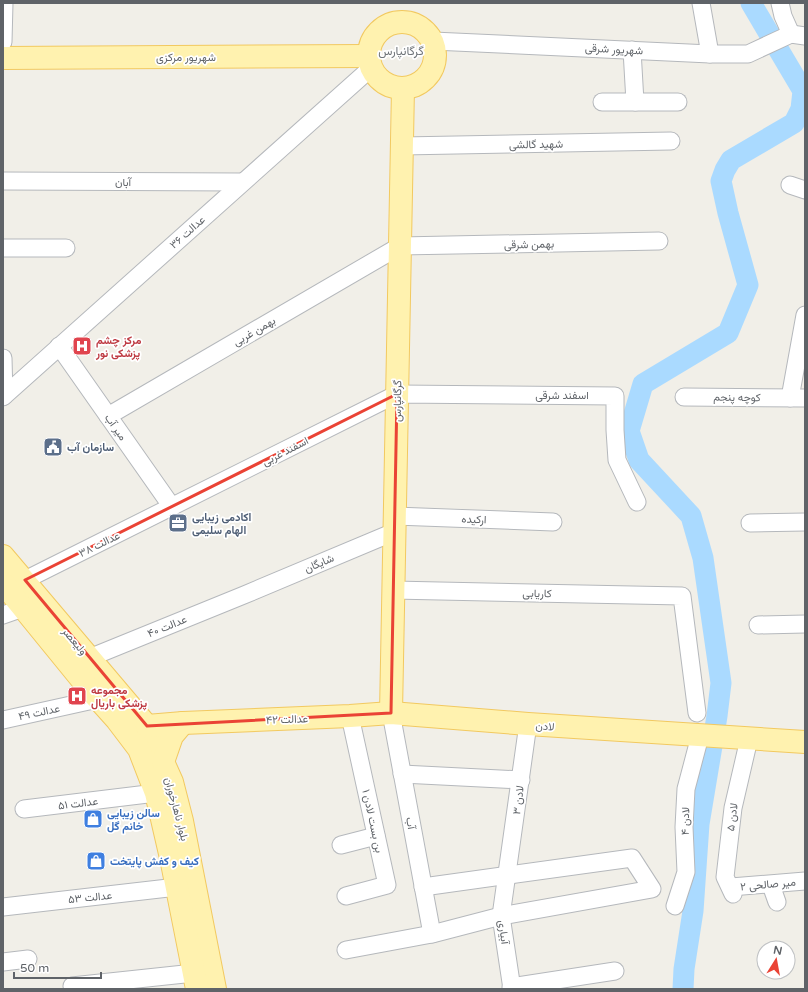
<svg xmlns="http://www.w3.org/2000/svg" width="808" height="992" viewBox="0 0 808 992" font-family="'Varela Round',Vazirmatn,sans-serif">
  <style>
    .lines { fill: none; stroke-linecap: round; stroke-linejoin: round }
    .river { stroke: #aadaff; stroke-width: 21 }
    .minor-casing { stroke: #b5b8bc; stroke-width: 19 }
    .major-casing { stroke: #f2c960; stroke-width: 24 }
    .minor { stroke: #fff; stroke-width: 17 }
    .major { stroke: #fff2af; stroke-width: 22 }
    .marked { fill: none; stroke: #ea4335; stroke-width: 3; stroke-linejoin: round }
    .labels { text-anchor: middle; stroke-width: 3.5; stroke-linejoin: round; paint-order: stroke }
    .street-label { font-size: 11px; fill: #5f6368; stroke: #fff }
    .health-label { font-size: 11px; font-weight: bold; fill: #be3a42; stroke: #fff; text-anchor: start }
    .service-label { font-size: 11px; font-weight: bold; fill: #4e5e75; stroke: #fff; text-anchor: start }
    .shop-label { font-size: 11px; font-weight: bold; fill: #366cbe; stroke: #fff; text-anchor: start }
    .neighbourhood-label { font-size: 12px; fill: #70757a; stroke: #fff }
  </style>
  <rect width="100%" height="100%" fill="#f1efe8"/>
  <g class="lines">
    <path class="river" d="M683,989L684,969L693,911L699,824L717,716L721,683L703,558L691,516L639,460L629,431L643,384L728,333L748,285L728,213L721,181L725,170L731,160L794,123L801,109L803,91L751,3"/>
    <g class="minor-casing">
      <g id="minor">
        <path d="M701,3L710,54"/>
        <path d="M780,3L783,16L791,34"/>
        <path d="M791,34L805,36"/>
        <path d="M433,41L710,54H748L791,34"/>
        <path d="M3,42L4,3"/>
        <path d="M632,50L635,102"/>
        <path d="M602,102H678"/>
        <path d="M402,146L671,141"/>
        <path d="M3,181L242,182"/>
        <path d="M790,185L805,190"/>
        <path d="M3,248H66"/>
        <path d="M59,346L172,507"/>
        <path d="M3,358L4,396"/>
        <path d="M3,397L371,68"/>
        <path d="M684,397L805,398"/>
        <path d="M790,398L805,315"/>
        <path d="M108,416L400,246L659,241"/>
        <path d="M395,516L553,522"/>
        <path d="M750,523L805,522"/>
        <path d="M25,580L397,394L615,396V430L617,460L637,502"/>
        <path d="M393,590L682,596L697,713"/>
        <path d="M3,615L23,608"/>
        <path d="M758,625L805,624"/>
        <path d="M89,658L244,595L394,532"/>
        <path d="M391,713L432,934"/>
        <path d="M3,720L98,699"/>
        <path d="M402,774L521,780"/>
        <path d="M24,809L156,793"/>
        <path d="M341,845L376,836"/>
        <path d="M771,885L777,902"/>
        <path d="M731,887L805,881"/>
        <path d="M733,894L725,877L733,808L749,739"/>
        <path d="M346,896L387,885L350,716"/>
        <path d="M675,906L686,872L684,827L686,789L700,736"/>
        <path d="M3,907L177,887"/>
        <path d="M346,950L432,934L501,916L652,889L632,858L423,887"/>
        <path d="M3,962L28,959"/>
        <path d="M72,986L194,973"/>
        <path d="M511,987L615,971"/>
        <path d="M512,989L501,916L528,724"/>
      </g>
    </g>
    <g class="major-casing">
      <g id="major">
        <circle cx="402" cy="55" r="33"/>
        <path d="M3,58L368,56"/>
        <path d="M3,556L147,726L172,782L182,821L215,989"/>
        <path d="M3,583L91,691L117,720L139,749L156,793L171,858L197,989"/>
        <path d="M391,713L403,88"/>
        <path d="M183,723L350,716L391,713L528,724L805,742"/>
        <path d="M147,726L183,723L172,736L163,762"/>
      </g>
    </g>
    <use href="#minor" class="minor"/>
    <use href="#major" class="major"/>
  </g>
  <path class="marked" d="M397,394L391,713L147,726L25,580Z"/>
  <defs>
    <g id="hospital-square" transform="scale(1)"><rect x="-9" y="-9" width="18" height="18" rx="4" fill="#e0444e" stroke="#fff"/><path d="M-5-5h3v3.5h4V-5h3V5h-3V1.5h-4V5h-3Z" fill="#fff"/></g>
    <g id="civic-square" transform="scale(1)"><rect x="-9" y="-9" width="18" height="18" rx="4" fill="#5c6f8a" stroke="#fff"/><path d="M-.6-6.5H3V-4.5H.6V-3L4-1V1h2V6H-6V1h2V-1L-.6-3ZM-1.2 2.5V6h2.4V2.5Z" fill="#fff"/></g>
    <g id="office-square" transform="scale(1)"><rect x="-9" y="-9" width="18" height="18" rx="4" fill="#5c6f8a" stroke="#fff"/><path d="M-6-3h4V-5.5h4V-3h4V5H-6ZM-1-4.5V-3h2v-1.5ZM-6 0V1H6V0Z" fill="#fff"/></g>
    <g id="shop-square" transform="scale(1)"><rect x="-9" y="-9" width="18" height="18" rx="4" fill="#3f7fe0" stroke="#fff"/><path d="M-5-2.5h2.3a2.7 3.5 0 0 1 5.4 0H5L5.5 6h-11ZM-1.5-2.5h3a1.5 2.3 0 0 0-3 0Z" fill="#fff"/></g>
  </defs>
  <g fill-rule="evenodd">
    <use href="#hospital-square" x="82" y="346"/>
    <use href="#civic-square" x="53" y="447"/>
    <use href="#office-square" x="178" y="523"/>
    <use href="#hospital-square" x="77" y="696"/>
    <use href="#shop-square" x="93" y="819"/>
    <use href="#shop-square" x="96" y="861"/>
  </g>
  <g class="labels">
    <g class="street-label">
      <text transform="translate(614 49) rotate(3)" y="4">شهریور شرقی</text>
      <text x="186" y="61">شهریور مرکزی</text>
      <text transform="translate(536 144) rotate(-1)" y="4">شهید گالشی</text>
      <text x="123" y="186">آبان</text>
      <text transform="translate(187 232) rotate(-42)" y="4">عدالت ۳۶</text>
      <text transform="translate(529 244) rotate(-1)" y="4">بهمن شرقی</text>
      <text transform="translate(254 331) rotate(-30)" y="4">بهمن غربی</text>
      <text x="562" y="399">اسفند شرقی</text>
      <text transform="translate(737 397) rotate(1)" y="4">کوچه پنجم</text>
      <text transform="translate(397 401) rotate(-89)" y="4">گرگانپارس</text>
      <text transform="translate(116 427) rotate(55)" y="4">میر آب</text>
      <text transform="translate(285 451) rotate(-27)" y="4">اسفند غربی</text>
      <text transform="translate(474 519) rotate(2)" y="4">ارکیده</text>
      <text transform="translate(99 544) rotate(-26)" y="4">عدالت ۳۸</text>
      <text transform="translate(319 563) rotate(-23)" y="4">شایگان</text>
      <text transform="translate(537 593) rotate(1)" y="4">کاریابی</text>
      <text transform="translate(167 626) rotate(-22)" y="4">عدالت ۴۰</text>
      <text transform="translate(75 641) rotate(50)" y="4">ولیعصر</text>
      <text transform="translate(39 712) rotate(-12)" y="4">عدالت ۴۹</text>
      <text transform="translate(287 719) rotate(-2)" y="4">عدالت ۴۲</text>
      <text transform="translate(545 726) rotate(4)" y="4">لادن</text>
      <text transform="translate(518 800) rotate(-82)" y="4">۳ لادن</text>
      <text transform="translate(78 803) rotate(-7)" y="4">عدالت ۵۱</text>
      <text transform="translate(177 809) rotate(75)" y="4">بلوار ناهارخوران</text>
      <text transform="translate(732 817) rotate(-82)" y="4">۵ لادن</text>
      <text transform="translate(373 821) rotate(78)" y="4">۱ بن بست لادن</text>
      <text transform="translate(685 821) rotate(-89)" y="4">۴ لادن</text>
      <text transform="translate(411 823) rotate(80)" y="4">آب</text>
      <text transform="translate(768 884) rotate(-5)" y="4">۲ میر صالحی</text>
      <text transform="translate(90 897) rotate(-6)" y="4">عدالت ۵۳</text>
      <text transform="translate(504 932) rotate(83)" y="4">آبیاری</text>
    </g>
    <g class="health-label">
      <text x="96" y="344">مرکز چشم<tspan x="96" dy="13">پزشکی نور</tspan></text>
      <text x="91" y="694">مجموعه<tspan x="91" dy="13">پزشکی باریال</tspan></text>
    </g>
    <g class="service-label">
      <text x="67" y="451">سازمان آب</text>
      <text x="192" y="521">اکادمی زیبایی<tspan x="192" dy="13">الهام سلیمی</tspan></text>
    </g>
    <g class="shop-label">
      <text x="107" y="817">سالن زیبایی<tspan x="107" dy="13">خانم گل</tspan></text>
      <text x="110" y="865">کیف و کفش پایتخت</text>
    </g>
    <g class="neighbourhood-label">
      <text x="401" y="55">گرگانپارس</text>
    </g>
  </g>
  <rect width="808" height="992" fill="none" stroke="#5f6368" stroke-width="8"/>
  <g transform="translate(776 960) rotate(11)"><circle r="19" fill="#ffffff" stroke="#bfc1c3"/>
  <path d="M0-3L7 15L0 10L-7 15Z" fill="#ea4335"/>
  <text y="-6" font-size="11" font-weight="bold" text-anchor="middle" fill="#5f6368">N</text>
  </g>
  <path d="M14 972v6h87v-6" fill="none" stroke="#5f6368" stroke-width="2"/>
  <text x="20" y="972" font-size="12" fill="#5f6368" stroke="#ffffff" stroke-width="3" paint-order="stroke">50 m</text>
</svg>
